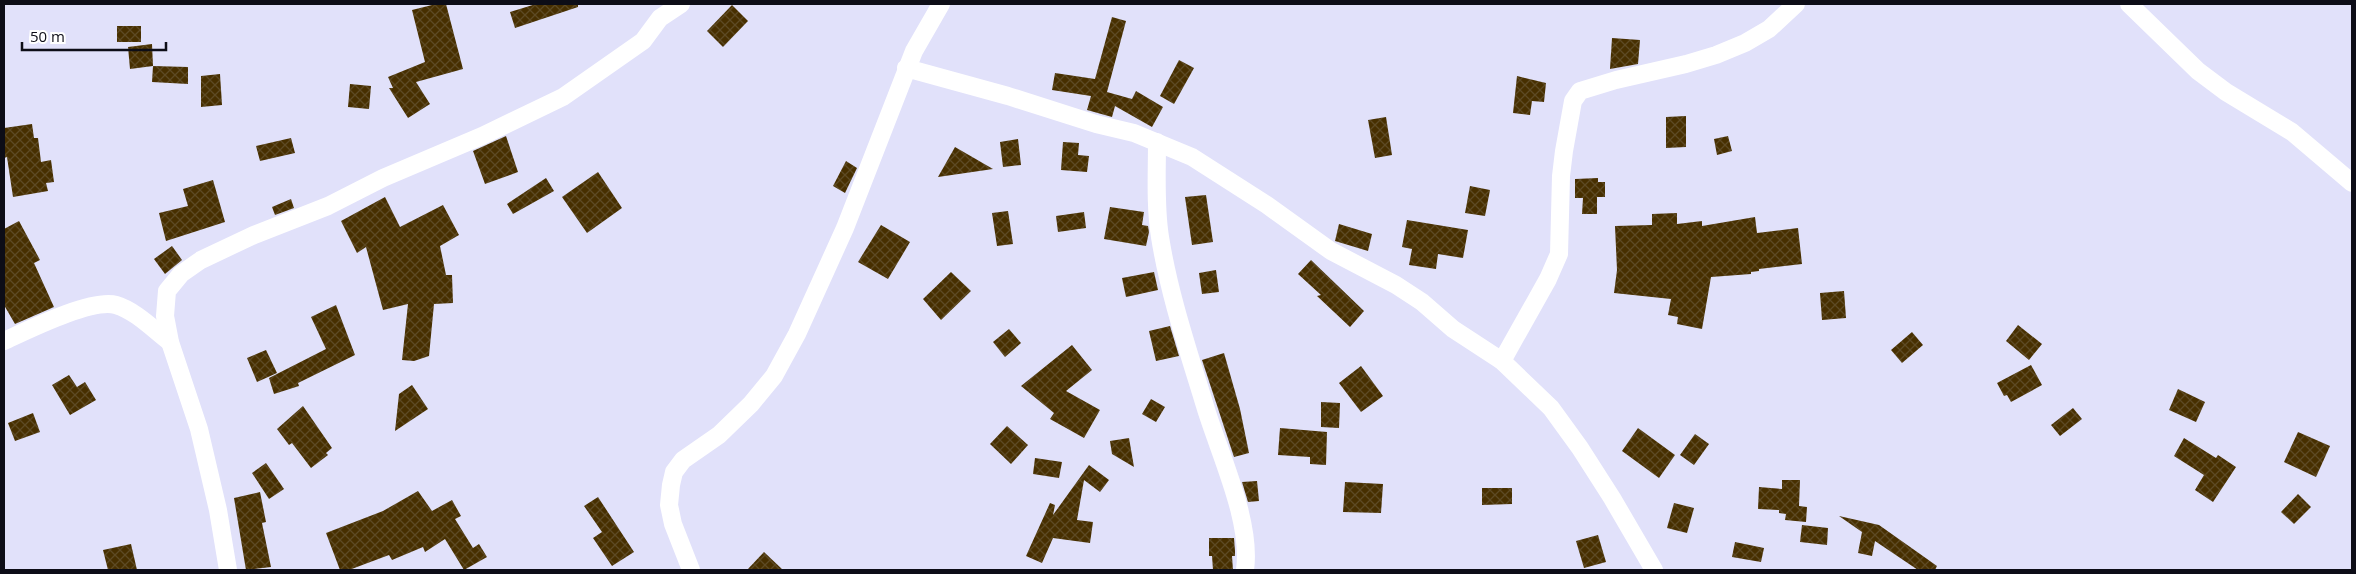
<svg xmlns="http://www.w3.org/2000/svg" width="2356" height="574" viewBox="0 0 2356 574" font-family="'Open Sans',sans-serif">
  <style>
    .building { fill: url(#building-cross-hatch) }
    .lines { fill: none; stroke-linecap: round; stroke-linejoin: round }
    .minor { stroke: #fff; stroke-width: 18 }
  </style>
  <defs>
    <pattern id="building-cross-hatch" width="8" height="8" patternUnits="userSpaceOnUse" patternTransform="scale(1.25)"><rect width="8" height="8" fill="#472f00"/><path d="M0 0l8 8M0 8l8-8" fill="none" stroke="#5d4a25"/></pattern>
  </defs>
  <rect width="100%" height="100%" fill="#e1e1fa"/>
  <g class="building">
    <path d="M436,4H446L463,69L416,82L430,104L408,118L389,88H393L388,77L425,62L412,10Z"/>
    <path d="M536,4H578V7L515,28L510,12Z"/>
    <path d="M732,5L748,21L723,47L707,31Z"/>
    <path d="M1112,17L1126,21L1107,92L1132,99L1136,91L1163,107L1152,127L1115,106L1112,117L1087,110L1091,96L1052,90L1055,73L1095,79Z"/>
    <rect x="117" y="26" width="24" height="16"/>
    <path d="M1612,38L1640,40L1638,64L1610,69Z"/>
    <path d="M152,44L153,66L188,67V84L152,82L153,66L130,69L128,47Z"/>
    <path d="M1179,60L1194,68L1174,104L1160,96Z"/>
    <path d="M220,74L222,105L201,107V76Z"/>
    <path d="M1517,76L1546,83L1544,102L1532,101L1530,115L1513,113Z"/>
    <path d="M350,84L371,86L369,109L348,107Z"/>
    <path d="M1686,116V147L1666,148V117Z"/>
    <path d="M1386,117L1392,155L1375,158L1368,120Z"/>
    <path d="M32,124L34,138H38L41,162L51,160L54,182L46,183L48,191L13,197L7,157L4,158V128Z"/>
    <path d="M506,136L518,172L485,184L473,151Z"/>
    <path d="M1728,136L1732,151L1717,155L1714,139Z"/>
    <path d="M291,138L295,153L260,161L256,146Z"/>
    <path d="M1018,139L1021,165L1003,167L1000,142Z"/>
    <path d="M1063,142L1079,143L1078,155L1089,156L1087,172L1061,170Z"/>
    <path d="M955,147L993,169L938,177Z"/>
    <path d="M846,161L857,168L845,193L833,186Z"/>
    <path d="M598,172L622,208L587,233L562,197Z"/>
    <path d="M546,178L554,191L513,214L507,204Z"/>
    <path d="M1598,178V182H1605V197H1597V214H1582L1583,198H1575V179Z"/>
    <path d="M213,180L225,222L166,241L159,213L188,206L183,189Z"/>
    <path d="M1470,186L1490,190L1485,216L1465,213Z"/>
    <path d="M1206,195L1213,242L1192,245L1185,197Z"/>
    <path d="M385,197L400,227L443,205L459,235L440,246L446,275H452L453,303L434,304L429,356L414,361L402,360L408,304L383,310L366,247L357,253L341,221Z"/>
    <path d="M291,199L294,208L275,215L272,207Z"/>
    <path d="M1110,207L1144,212L1142,225L1148,226L1149,232L1146,246L1104,239Z"/>
    <path d="M1008,211L1013,244L997,246L992,213Z"/>
    <path d="M1084,212L1086,228L1058,232L1056,216Z"/>
    <path d="M1677,213V224L1702,221V226L1755,217L1757,233L1798,228L1802,264L1759,269V271L1751,272V274L1711,277L1702,329L1677,324L1678,317L1668,315L1671,299L1614,293L1617,270L1615,226L1652,225V214Z"/>
    <path d="M1407,220L1468,230L1463,258L1438,254L1436,269L1409,265L1412,249L1402,247Z"/>
    <path d="M19,221L40,260L34,263L54,307L15,324L4,305V229Z"/>
    <path d="M1339,224L1372,234L1368,251L1335,241Z"/>
    <path d="M881,225L910,242L888,279L858,262Z"/>
    <path d="M172,246L182,260L165,274L154,259Z"/>
    <path d="M1311,260L1364,311L1350,327L1317,296L1321,295L1298,274Z"/>
    <path d="M1216,270L1219,292L1202,294L1199,273Z"/>
    <path d="M951,272L971,291L941,320L923,299Z"/>
    <path d="M1154,272L1158,290L1126,297L1122,278Z"/>
    <path d="M1844,291L1846,318L1822,320L1820,293Z"/>
    <path d="M336,305L355,355L298,383L299,386L274,394L269,378L326,349L311,317Z"/>
    <path d="M2018,325L2042,344L2029,360L2006,341Z"/>
    <path d="M1170,326L1179,356L1156,361L1149,331Z"/>
    <path d="M1009,329L1021,343L1005,357L993,342Z"/>
    <path d="M1912,332L1923,345L1902,363L1891,350Z"/>
    <path d="M1072,345L1092,370L1066,391L1100,410L1084,438L1050,419L1054,413L1021,386Z"/>
    <path d="M266,350L277,373L257,382L247,358Z"/>
    <path d="M1224,353L1240,409L1249,453L1234,457L1202,360Z"/>
    <path d="M2031,365L2042,385L2011,402L2007,395L2004,396L1997,383Z"/>
    <path d="M1361,366L1383,396L1361,412L1339,383Z"/>
    <path d="M69,375L77,387L85,382L96,400L70,415L52,385Z"/>
    <path d="M412,385L428,409L395,431L399,394Z"/>
    <path d="M2178,389L2205,402L2196,422L2169,410Z"/>
    <path d="M1151,399L1165,407L1156,422L1142,414Z"/>
    <path d="M1321,402L1340,403L1339,428L1321,427Z"/>
    <path d="M303,406L332,448L326,453L328,455L311,468L292,443L289,445L277,429Z"/>
    <path d="M2073,408L2082,419L2060,436L2051,425Z"/>
    <path d="M33,413L40,432L15,441L8,423Z"/>
    <path d="M1007,426L1028,445L1011,464L990,444Z"/>
    <path d="M1280,428L1327,432L1326,465L1310,464V457L1278,455Z"/>
    <path d="M1638,428L1675,455L1659,478L1622,451Z"/>
    <path d="M2298,432L2330,446L2316,477L2284,462Z"/>
    <path d="M1695,434L1709,444L1694,465L1680,455Z"/>
    <path d="M1129,438L1134,467L1112,454L1110,441Z"/>
    <path d="M2184,438L2216,458L2218,455L2236,467L2213,502L2195,490L2204,475L2174,456Z"/>
    <path d="M1035,458L1062,462L1059,478L1033,474Z"/>
    <path d="M266,463L284,489L269,499L252,473Z"/>
    <path d="M1089,465L1109,480L1100,492L1084,480L1077,520L1093,522L1090,543L1053,538L1042,563L1026,556L1050,503L1055,505L1053,515Z"/>
    <path d="M1782,480H1800L1799,506L1807,507L1806,522L1785,520L1786,514L1779,513V510L1758,509L1759,487L1782,489Z"/>
    <path d="M1257,481L1259,501L1248,502L1242,482Z"/>
    <path d="M1345,482L1383,484L1381,513L1343,512Z"/>
    <path d="M1482,488H1512V504L1482,505Z"/>
    <path d="M418,491L432,511L452,500L461,516L455,519L473,548L479,544L487,557L464,570L445,539L425,552L423,547L392,560L389,555L349,570H340L326,533L383,511Z"/>
    <path d="M260,492L266,522L262,523L271,567L246,570L234,498Z"/>
    <path d="M2298,494L2311,507L2294,524L2281,512Z"/>
    <path d="M598,497L634,552L612,566L593,538L602,532L584,506Z"/>
    <path d="M1674,503L1694,508L1687,533L1667,528Z"/>
    <path d="M1839,516L1879,525L1937,566L1935,570H1918L1875,541L1872,556L1858,553L1862,532Z"/>
    <path d="M1802,525L1828,528L1827,545L1800,542Z"/>
    <path d="M1598,535L1606,562L1584,568L1576,541Z"/>
    <path d="M1209,538H1234L1235,551V556H1232L1233,570H1213L1212,556H1209Z"/>
    <path d="M1735,542L1764,548L1761,562L1732,557Z"/>
    <path d="M131,544L137,570H108L103,550Z"/>
    <path d="M764,552L783,570H747Z"/>
  </g>
  <g class="lines">
    <g class="minor">
      <path d="M2129,4L2198,71L2226,92L2292,132L2352,183"/>
      <path d="M906,68L1008,96L1096,124L1134,133L1192,157L1267,205L1331,251L1396,285L1422,302L1453,329L1502,361L1551,408L1580,448L1612,498L1654,570"/>
      <path d="M1157,142C1157,173 1155,206 1160,237C1169,294 1188,350 1205,406C1219,453 1252,521 1245,570"/>
      <path d="M4,341C28,330 92,298 116,305C136,311 154,330 170,342"/>
      <path d="M1502,361L1548,279L1559,254L1561,176L1564,151L1573,101L1580,91L1616,80L1686,64L1716,55L1745,43L1769,29L1796,4"/>
      <path d="M228,570L218,510L199,429L170,342L165,316L167,291L181,274L201,260L254,235L328,206L383,178L482,136L563,97L643,41L660,18L681,4"/>
      <path d="M691,570L673,524L669,505L671,485L674,472L683,460L719,435L751,404L774,376L797,334L845,228L914,51L941,4"/>
    </g>
  </g>
  <rect width="2356" height="574" fill="none" stroke="#0d0d17" stroke-width="10"/>
  <path d="M22 42v8h144v-8" fill="none" stroke="#0d0d17" stroke-width="2.5"/>
  <text x="30" y="42" font-size="15" fill="#0d0d17" stroke="#ffffff" stroke-width="4" paint-order="stroke">50 m</text>
</svg>
